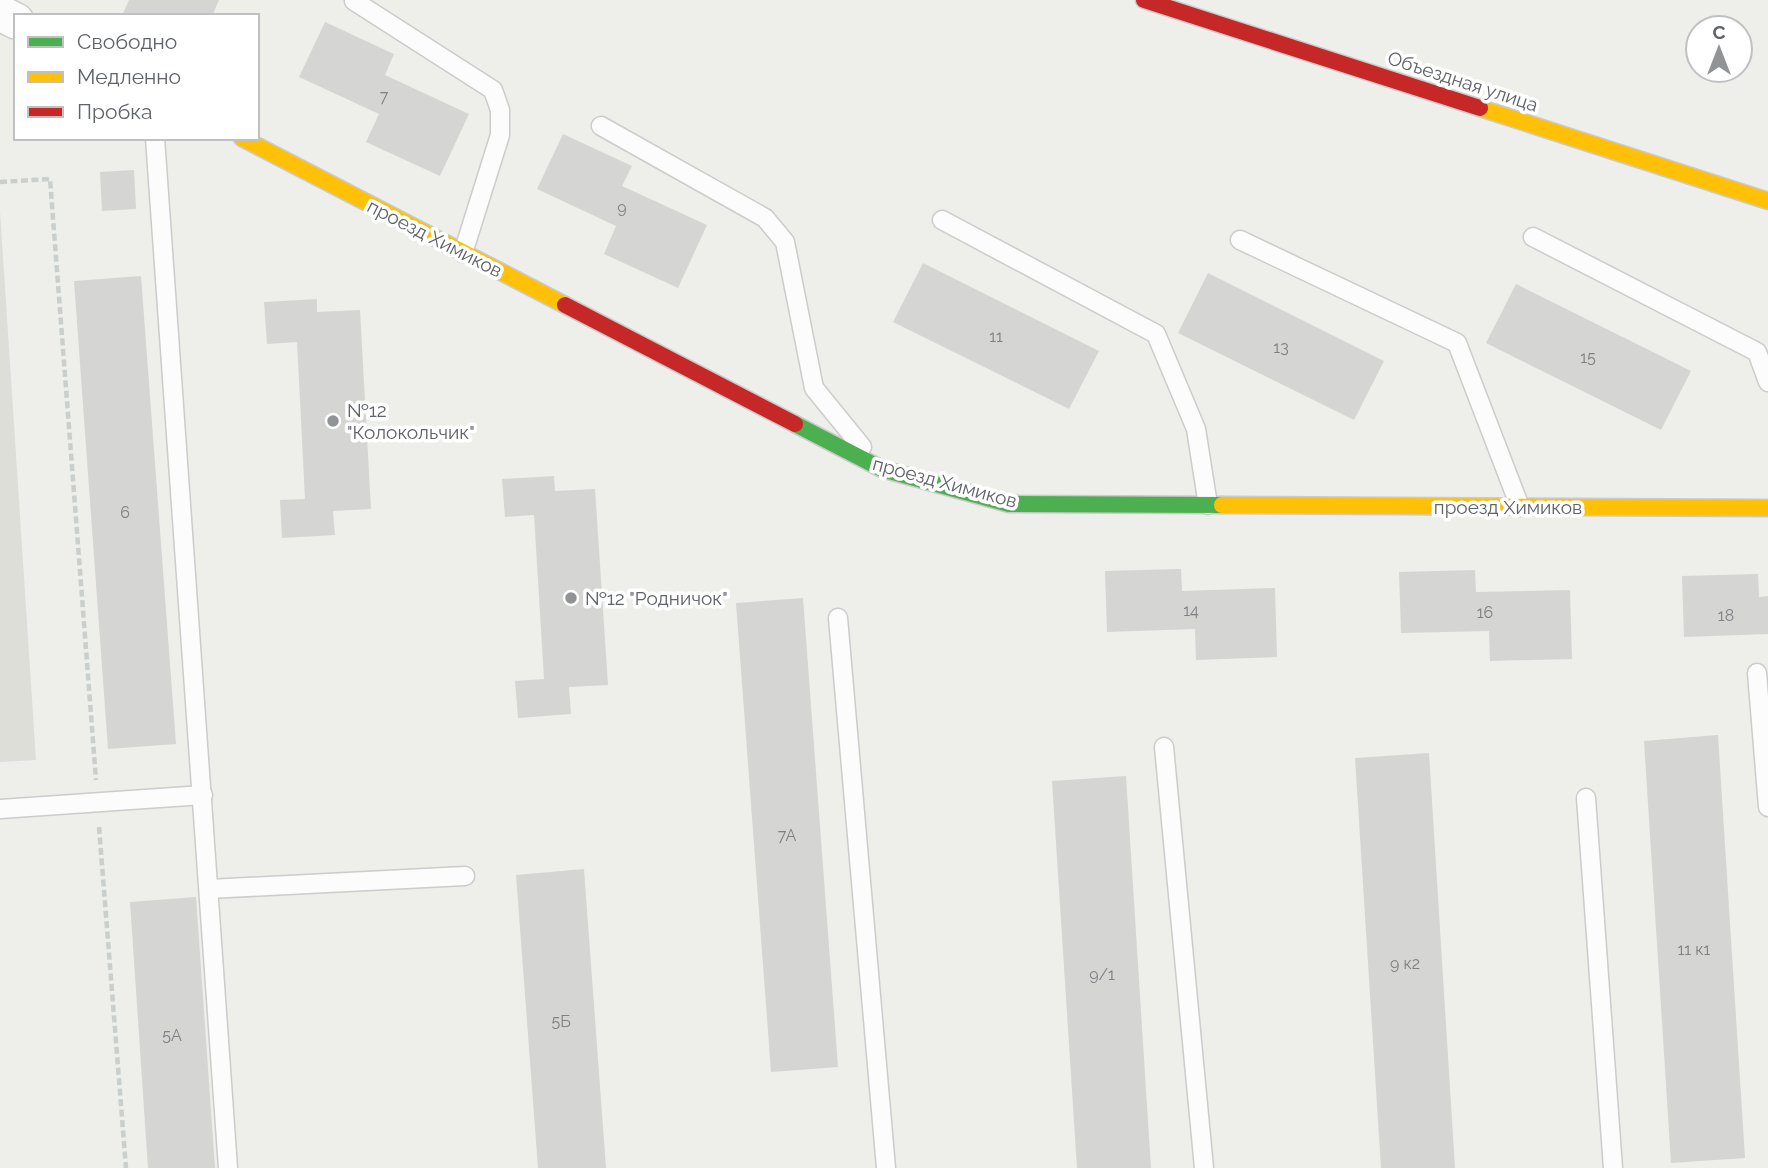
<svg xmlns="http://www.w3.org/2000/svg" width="1768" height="1168" viewBox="0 0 1768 1168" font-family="Raleway,sans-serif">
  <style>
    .education { fill: #deded8 }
    .building { fill: #d5d5d3 }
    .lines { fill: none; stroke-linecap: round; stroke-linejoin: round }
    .lane-casing { stroke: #cbcccb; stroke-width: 21 }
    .street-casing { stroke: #cbcccb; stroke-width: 38 }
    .fast-casing { stroke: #cacaca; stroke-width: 19 }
    .slow-casing { stroke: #cacaca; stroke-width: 19 }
    .jam-casing { stroke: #cacaca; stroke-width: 19 }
    .path { stroke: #cacfcd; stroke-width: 4.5; stroke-dasharray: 7 3.5; stroke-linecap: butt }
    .lane { stroke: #fcfcfc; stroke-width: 18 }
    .street { stroke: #fcfcfc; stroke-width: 35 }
    .fast { stroke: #4caf50; stroke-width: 16 }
    .slow { stroke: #ffc107; stroke-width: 16 }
    .jam { stroke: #c62828; stroke-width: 16 }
    .poi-dot { fill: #919395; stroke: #fff; stroke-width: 2.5 }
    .labels { text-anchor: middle; stroke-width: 7; stroke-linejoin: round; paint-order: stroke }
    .number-label { font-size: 16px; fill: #7e8083 }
    .street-label { font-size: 19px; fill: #5f6267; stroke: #fff }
    .poi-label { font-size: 19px; fill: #5f6267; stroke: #fff; text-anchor: start }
  </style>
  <rect width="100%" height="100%" fill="#eeeeea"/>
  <path class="education" d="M0,211L36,760L0,762Z"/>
  <g class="building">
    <path d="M129,0H219L212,16H122Z"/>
    <path d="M325,22L394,54L385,75L469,114L440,176L366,142L379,114L299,77Z"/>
    <path d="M563,134L632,166L622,186L707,225L678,288L604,254L616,226L537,189Z"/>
    <path d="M134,170L136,209L102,211L100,172Z"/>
    <path d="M923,263L1099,351L1069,409L893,322Z"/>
    <path d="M1208,273L1384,361L1354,420L1178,333Z"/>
    <path d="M141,276L176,744L108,749L74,281Z"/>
    <path d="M1516,284L1691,371L1661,430L1486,343Z"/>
    <path d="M317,299V312L360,310L371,509L333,511L335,535L282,538L280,500L305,499L297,342L267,344L264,302Z"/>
    <path d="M554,476L555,491L595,489L608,685L569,687L571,714L518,718L515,681L544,679L534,515L505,517L502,479Z"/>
    <path d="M1181,569L1182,591L1275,588L1277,657L1196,660L1195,629L1107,632L1105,571Z"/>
    <path d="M1475,570L1476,592L1570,590L1572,659L1490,661L1489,631L1401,633L1399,572Z"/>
    <path d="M1758,574L1759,597L1768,596V634L1684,637L1682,576Z"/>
    <path d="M803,598L838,1067L771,1072L736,603Z"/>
    <path d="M1718,735L1745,1158L1671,1163L1644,741Z"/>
    <path d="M1429,753L1455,1168H1381L1355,758Z"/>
    <path d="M1126,776L1151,1168H1077L1052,781Z"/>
    <path d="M584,869L606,1168H538L516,875Z"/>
    <path d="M196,897L215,1168H148L130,902Z"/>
  </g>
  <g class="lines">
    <g class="lane-casing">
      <g id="lane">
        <path d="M354,1L493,90L500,110V135L463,253"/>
        <path d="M601,126L765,218L785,242L814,388L862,447"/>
        <path d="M155,138L228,1168"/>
        <path d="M942,220L1156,334L1196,429L1208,505"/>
        <path d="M1533,237L1757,352L1768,382"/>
        <path d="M1240,240L1457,343L1520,507"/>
        <path d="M838,618L886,1168"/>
        <path d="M1757,673L1768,807"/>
        <path d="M1164,747L1204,1168"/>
        <path d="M1586,798L1613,1168"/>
        <path d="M0,809L203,795"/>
        <path d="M209,889L465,876"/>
      </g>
    </g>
    <g class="street-casing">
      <path id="street" d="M0,13L16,21"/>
    </g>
    <g class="fast-casing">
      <path id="fast" d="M795,424L882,469L1009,504L1222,505"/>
    </g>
    <g class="slow-casing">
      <g id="slow">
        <path d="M1480,108L1768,201"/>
        <path d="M242,138L565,305"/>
        <path d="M1222,505L1768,508"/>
      </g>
    </g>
    <g class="jam-casing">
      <g id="jam">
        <path d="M1144,0L1480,108"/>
        <path d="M565,305L795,424"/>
      </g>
    </g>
    <g class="path">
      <path d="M0,182L50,179L96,780"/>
      <path d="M99,827L126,1168"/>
    </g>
    <use href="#lane" class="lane"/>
    <use href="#street" class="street"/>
    <use href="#fast" class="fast"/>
    <use href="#slow" class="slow"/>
    <use href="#jam" class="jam"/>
  </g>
  <g class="poi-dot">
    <circle cx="333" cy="421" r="7"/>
    <circle cx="571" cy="598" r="7"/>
  </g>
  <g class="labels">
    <g class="number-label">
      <text x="384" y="102">7</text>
      <text x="622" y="213">9</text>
      <text x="996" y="342">11</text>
      <text x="1281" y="353">13</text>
      <text x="1588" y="363">15</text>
      <text x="125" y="518">6</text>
      <text x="1191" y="616">14</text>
      <text x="1485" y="618">16</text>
      <text x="1726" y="621">18</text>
      <text x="787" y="841">7А</text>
      <text x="1694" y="955">11 к1</text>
      <text x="1405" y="969">9 к2</text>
      <text x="1102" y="980">9/1</text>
      <text x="561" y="1027">5Б</text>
      <text x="172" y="1041">5А</text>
    </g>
    <g class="street-label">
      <text transform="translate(1463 81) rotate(18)" y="7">Объездная улица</text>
      <text transform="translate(435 238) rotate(27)" y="7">проезд Химиков</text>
      <text transform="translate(945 482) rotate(15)" y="7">проезд Химиков</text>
      <text x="1508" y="514">проезд Химиков</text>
    </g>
    <g class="poi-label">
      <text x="347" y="417">№12<tspan x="347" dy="22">"Колокольчик"</tspan></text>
      <text x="585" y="605">№12 "Родничок"</text>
    </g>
  </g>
  <rect x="14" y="14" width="245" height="126" fill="#ffffff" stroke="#bfc0c2" stroke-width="2"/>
  <rect x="28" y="37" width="35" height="10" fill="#4caf50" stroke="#bfc0c2" stroke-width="2"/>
  <text x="77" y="49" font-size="21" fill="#5f6267">Свободно</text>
  <rect x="28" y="72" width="35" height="10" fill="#ffc107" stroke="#bfc0c2" stroke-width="2"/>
  <text x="77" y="84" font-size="21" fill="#5f6267">Медленно</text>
  <rect x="28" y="107" width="35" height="10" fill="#c62828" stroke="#bfc0c2" stroke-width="2"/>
  <text x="77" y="119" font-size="21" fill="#5f6267">Пробка</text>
  <g transform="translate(1719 49)"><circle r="33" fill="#ffffff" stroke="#bfc0c2" stroke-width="2"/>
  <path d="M0-5L12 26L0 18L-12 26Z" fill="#919395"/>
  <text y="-10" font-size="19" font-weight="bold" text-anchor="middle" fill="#5f6267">С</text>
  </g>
</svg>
